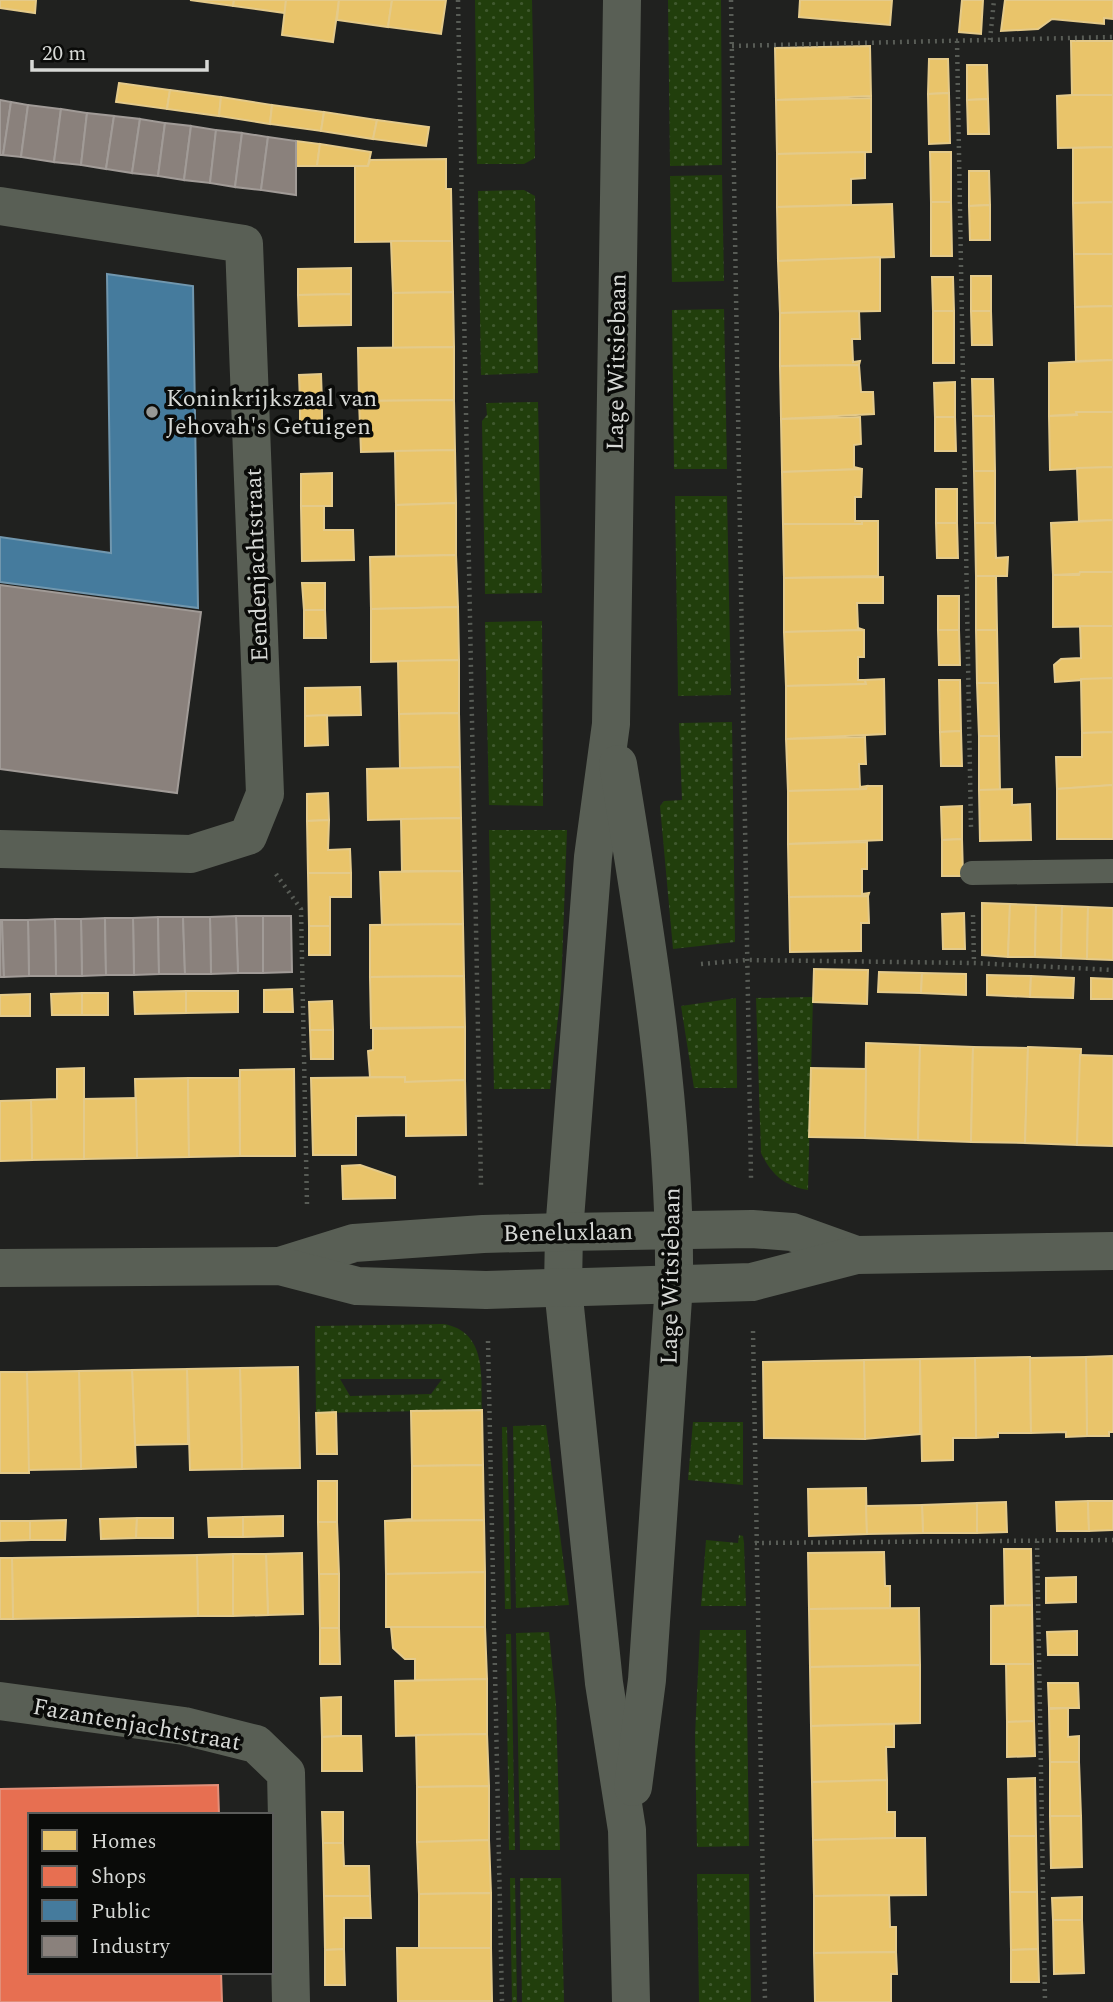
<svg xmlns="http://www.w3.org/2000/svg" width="1113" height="2002" viewBox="0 0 1113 2002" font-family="Spectral,serif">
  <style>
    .green { fill: url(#green-dots); fill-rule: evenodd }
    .homes { fill: #e9c46a; stroke: #e4ca8a; stroke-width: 2 }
    .shops { fill: #e76f51; stroke: #e28f79; stroke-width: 2 }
    .public { fill: #457b9d; stroke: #7197ae; stroke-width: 2 }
    .industry { fill: #8a817c; stroke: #a19b97; stroke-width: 2 }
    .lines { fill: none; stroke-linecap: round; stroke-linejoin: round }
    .path { stroke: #585c56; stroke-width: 4.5; stroke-dasharray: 2 5; stroke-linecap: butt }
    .service { stroke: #595f55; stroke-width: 24 }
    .minor { stroke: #595f55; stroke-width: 38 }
    .poi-dot { fill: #979996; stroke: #0a0b09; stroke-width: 2.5 }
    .labels { text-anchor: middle; stroke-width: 7; stroke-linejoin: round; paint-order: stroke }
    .street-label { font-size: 24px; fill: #d7d9d6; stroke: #0a0b09 }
    .poi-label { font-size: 24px; fill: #d7d9d6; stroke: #0a0b09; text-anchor: start }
  </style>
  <defs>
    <pattern id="green-dots" width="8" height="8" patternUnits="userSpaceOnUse" patternTransform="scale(1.75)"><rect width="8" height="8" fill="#213e0c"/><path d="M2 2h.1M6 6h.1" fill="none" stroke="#40592f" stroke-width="1.8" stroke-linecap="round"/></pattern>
  </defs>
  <rect width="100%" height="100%" fill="#20211f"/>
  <g class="green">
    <path d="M475,0H532L535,158L524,164H477Z"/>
    <path d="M668,0H721L722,165L670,166Z"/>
    <path d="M722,175L724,281L672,282L670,176Z"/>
    <path d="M524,190L535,196L538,373L481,375L478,191Z"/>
    <path d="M724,309L727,469H674L672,310Z"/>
    <path d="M538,402L542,593L485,594L482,421L487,415L486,403Z"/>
    <path d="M675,496H727L731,695L678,696Z"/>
    <path d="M542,621L543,806L489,805L485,622Z"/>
    <path d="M732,722L735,942L673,949L660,806L664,801L682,800L679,723Z"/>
    <path d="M489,830H567L561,990L550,1089H494Z"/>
    <path d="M813,997L808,1190C784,1186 771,1174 761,1153L756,998Z"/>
    <path d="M736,998L737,1088H694L681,1006Z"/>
    <path d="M444,1324C487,1332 481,1376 482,1410L316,1413L315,1326ZM340,1379H442L431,1394L350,1396Z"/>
    <path d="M693,1422H743V1485L688,1480Z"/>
    <path d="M546,1425L569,1605L516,1608L513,1426Z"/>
    <path d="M502,1427H507L511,1609H505Z"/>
    <path d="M739,1535L743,1536L744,1543L746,1606H701L706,1540L738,1543Z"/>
    <path d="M700,1630H746L749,1846L697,1847L695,1736Z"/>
    <path d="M549,1632L556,1704L560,1850H520L516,1633Z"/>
    <path d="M506,1634H511L515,1850H509Z"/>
    <path d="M697,1874H749L751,2002H699Z"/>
    <path d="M510,1878H515L517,2002H512Z"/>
    <path d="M520,1878H561L564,2002H522Z"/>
  </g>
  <g class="homes">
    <path d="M0,0H36L35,13L0,8Z"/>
    <path d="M190,0H234L233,6Z"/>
    <path d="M234,0H286L285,13L233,6Z"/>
    <path d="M286,0H339L333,42L282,35Z"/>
    <path d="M339,0H392L388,27L337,20Z"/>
    <path d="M392,0H446L441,34L388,27Z"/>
    <path d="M800,0H892L890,25L799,17Z"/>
    <path d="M962,0H983L981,34L959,32Z"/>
    <path d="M1005,0H1113V19L1104,18V24L1052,19L1038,29L1001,31Z"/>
    <path d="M1071,41H1113V95H1072Z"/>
    <path d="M870,46L871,96L776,100L775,48Z"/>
    <path d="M929,59H948L949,93L928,94Z"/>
    <path d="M967,65H987L988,99L967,100Z"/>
    <path d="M119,83L170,90L167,109L116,102Z"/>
    <path d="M170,90L221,97L219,116L167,109Z"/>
    <path d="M949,93L950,143L929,144L928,94Z"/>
    <path d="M1072,95H1113V147L1058,148L1057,96Z"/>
    <path d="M221,97L272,105L270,124L219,116Z"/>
    <path d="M871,98V152L777,154L776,100Z"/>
    <path d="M988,99L989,134H968L967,100Z"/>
    <path d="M272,105L324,112L321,131L270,124Z"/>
    <path d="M324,112L377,120L373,139L321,131Z"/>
    <path d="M377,120L429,127L426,146L373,139Z"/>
    <path d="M296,141L320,144L317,166H296Z"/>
    <path d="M320,144L371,152L368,166H317Z"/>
    <path d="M1113,147V202L1073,203V148Z"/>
    <path d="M865,152V178L851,179V205L777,207V154Z"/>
    <path d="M930,152H951V202H931Z"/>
    <path d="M446,159V189H451L452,241L355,242V166H368L370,160Z"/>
    <path d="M969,171H989L990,205L969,206Z"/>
    <path d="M931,202H951L952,256H931Z"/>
    <path d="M1113,202V254H1074L1073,203Z"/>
    <path d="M892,204L894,257L778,261L777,207Z"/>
    <path d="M990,205V240H970L969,206Z"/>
    <path d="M391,241H452L453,292L393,293Z"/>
    <path d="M1074,254H1113V306L1075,307Z"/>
    <path d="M880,257V311L780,313L778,261Z"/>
    <path d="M351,268V294L298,295V269Z"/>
    <rect x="971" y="276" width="20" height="35"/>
    <path d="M932,277H953L954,311H933Z"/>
    <path d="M453,292L454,347L393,348V293Z"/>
    <path d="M351,294V325L299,326L298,295Z"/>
    <path d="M1113,306V360L1076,361L1075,307Z"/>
    <path d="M859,311L860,339H852L853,362L860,361L859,365L780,366V313Z"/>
    <rect x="933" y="311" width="21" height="52"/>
    <path d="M971,311H991L992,345H972Z"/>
    <path d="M454,347V400L359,401L358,348Z"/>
    <path d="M1113,360V412L1049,416V363Z"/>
    <path d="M859,365L861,392H873L874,414L781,419L780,366Z"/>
    <path d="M321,374L322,402H300L299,375Z"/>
    <path d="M972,379H993L994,416H973Z"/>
    <path d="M955,382V417H935L934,383Z"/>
    <path d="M454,400L455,450L361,452L359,401Z"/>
    <path d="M300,402H322V430L300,431Z"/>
    <path d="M1076,412H1113V467L1050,470L1049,416L1077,415Z"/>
    <path d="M973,416H994L995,471H974Z"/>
    <path d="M860,417L861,444L854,445V467L862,469L782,472L781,419Z"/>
    <path d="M935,417H955L956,451H935Z"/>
    <path d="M455,450L456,503L396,505L395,451Z"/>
    <path d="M1113,467V520L1079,521L1077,468Z"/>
    <path d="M862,469L861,497H855V521H862V524H783L782,472Z"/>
    <path d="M974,471H995V523H975Z"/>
    <path d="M332,473V506H301V474Z"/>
    <rect x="936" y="489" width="21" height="34"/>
    <path d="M456,503V555L396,556V505Z"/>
    <path d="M301,506H324V530H353L354,560L302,561Z"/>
    <path d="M1113,520V572L1053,575L1051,523Z"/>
    <path d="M862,521H878V576L784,578L783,524H862Z"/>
    <path d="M936,523H957L958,558H937Z"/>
    <path d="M975,523H995L996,558L1008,557L1007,576H976Z"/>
    <path d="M456,555L458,607L371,609L370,557Z"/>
    <path d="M1080,572H1113V626L1053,627V575H1079Z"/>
    <path d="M976,576H996L997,630H976Z"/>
    <path d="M883,577V603H857L858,628L864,630L784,632V578Z"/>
    <path d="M302,583H325V610H304Z"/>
    <rect x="938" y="596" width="21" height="34"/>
    <path d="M458,607L459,660L371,662V609Z"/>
    <path d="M304,610H325L326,638H304Z"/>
    <path d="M1080,626H1113V678L1055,682L1054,665L1061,659L1081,658Z"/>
    <path d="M864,630V657H858V680H865L866,684L786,686L784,632Z"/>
    <path d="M938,630H959L960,665H939Z"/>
    <path d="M976,630H997L998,683H977Z"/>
    <path d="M459,660V713L399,714L398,661Z"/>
    <path d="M1113,678V732L1082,733L1081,679Z"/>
    <path d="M884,679L885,734L786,739V686L866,684L865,680Z"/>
    <path d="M939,680H960L961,731L940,732Z"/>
    <path d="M977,683H998L999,736H979Z"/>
    <path d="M360,687L361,715L305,716V688Z"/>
    <path d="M459,713L460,767L400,768L399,714Z"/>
    <path d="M327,715L328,745L305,746V716Z"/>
    <path d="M961,731L962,766H941L940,732Z"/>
    <path d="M1113,732V785L1057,789L1056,757H1082V733Z"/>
    <path d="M979,736H999L1000,790H979Z"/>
    <path d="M865,737L866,764H859L860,787L867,786L866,789L788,791L786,739Z"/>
    <path d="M460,767L461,818L368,820L367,769Z"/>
    <path d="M1113,785V839H1057V789Z"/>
    <path d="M867,786H882V840L788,844V791L866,789Z"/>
    <path d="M1012,789V805L1030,804L1031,840L980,841L979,790Z"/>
    <path d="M328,793L329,820L307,821V794Z"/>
    <path d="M962,806V839L942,840L941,807Z"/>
    <path d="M461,818L462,871H402L401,819Z"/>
    <path d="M329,820L328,850L350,849L351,873H308L307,821Z"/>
    <path d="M962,839L963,876H942V840Z"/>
    <path d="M867,842V869H862V894L869,893L868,896L789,897L788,844Z"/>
    <path d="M462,871L463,924L382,925L380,872Z"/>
    <path d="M308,873H351V897H330V926H309Z"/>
    <path d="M868,896L869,923H861V951L790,952L789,897Z"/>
    <path d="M982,903L1010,904L1008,957L982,955Z"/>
    <path d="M1010,904L1036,905L1035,957H1008Z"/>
    <path d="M1036,905L1062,906L1061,958L1035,957Z"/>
    <path d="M1062,906L1088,907L1087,959L1061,958Z"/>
    <path d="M1088,907L1113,908V960L1087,959Z"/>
    <path d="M964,913L965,949H943L942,914Z"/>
    <path d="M463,924L464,976L370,977V925Z"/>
    <rect x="309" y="926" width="21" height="29"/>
    <path d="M814,969L868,970L867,1004L813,1002Z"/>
    <path d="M879,972L922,973L921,993L878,992Z"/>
    <path d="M922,973L966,974V995L921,993Z"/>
    <path d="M987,975L1031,976L1030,997L987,995Z"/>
    <path d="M464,976L465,1027L371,1028L370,977Z"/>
    <path d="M1031,976L1074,978L1073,998L1030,997Z"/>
    <path d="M1091,978L1113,979V999H1091Z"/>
    <path d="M292,989L293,1012H264V990Z"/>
    <path d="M186,991H238V1012L186,1013Z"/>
    <path d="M186,991V1013L135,1014L134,992Z"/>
    <rect x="82" y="993" width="26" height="22"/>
    <path d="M82,993V1015H52L51,994Z"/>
    <path d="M30,994V1016H0V995Z"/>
    <path d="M332,1001L333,1030H310L309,1002Z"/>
    <path d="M465,1027V1080L405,1082V1077H370L368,1051L373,1050V1029Z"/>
    <path d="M310,1030H333V1059H311Z"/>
    <path d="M866,1043L920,1045L918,1140L865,1138Z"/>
    <path d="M920,1045L973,1047L971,1142L918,1140Z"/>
    <path d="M973,1047L1028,1048L1025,1143L971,1142Z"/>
    <path d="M1028,1047L1081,1049L1077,1145L1025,1143Z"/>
    <path d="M1080,1055L1113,1056V1146L1077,1145Z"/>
    <path d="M84,1068V1159L32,1160L31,1100L57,1099V1069Z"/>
    <path d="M811,1068L866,1069L865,1138L809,1137Z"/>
    <path d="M294,1069L295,1156H240V1070Z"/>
    <path d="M405,1077V1082L465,1080L466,1135L406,1136V1115L356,1116V1155H313L311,1078Z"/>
    <path d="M188,1078L189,1157L137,1158L135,1079Z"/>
    <path d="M188,1078H239L240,1156L189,1157Z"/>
    <path d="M136,1098L137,1158L84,1159V1099Z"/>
    <path d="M31,1100L32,1160L0,1161V1101Z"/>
    <path d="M360,1165L395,1177V1198L343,1199L342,1166Z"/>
    <path d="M1113,1356V1432H1109V1436H1087L1086,1357Z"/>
    <path d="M1030,1357L1031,1433H998V1437L976,1438L975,1358Z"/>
    <path d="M1086,1357L1087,1436L1066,1437V1432L1031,1433L1030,1358Z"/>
    <path d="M975,1358L976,1438H953V1460L922,1461L920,1359Z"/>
    <path d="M920,1359V1434L865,1439L864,1360Z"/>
    <path d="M864,1360L865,1439L764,1438L763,1362Z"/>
    <path d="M298,1367L300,1468L242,1469L240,1368Z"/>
    <path d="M240,1368L242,1469L190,1470L187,1369Z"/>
    <path d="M187,1369L188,1444L135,1445L132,1370Z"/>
    <path d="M132,1370L136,1467L81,1469L79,1371Z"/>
    <path d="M79,1371L81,1469L28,1470L27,1372Z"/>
    <path d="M0,1372H27L29,1473H0Z"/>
    <path d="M482,1410L483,1465L412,1466L411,1411Z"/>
    <path d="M336,1412L337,1454H317L316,1413Z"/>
    <path d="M483,1465L484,1520L385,1521L412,1519V1466Z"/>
    <rect x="318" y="1481" width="19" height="41"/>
    <path d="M866,1488L867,1534L809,1536L808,1489Z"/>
    <path d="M1088,1501L1089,1531H1057L1056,1502Z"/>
    <path d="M1088,1501H1113V1530L1089,1531Z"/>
    <path d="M1006,1502L1007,1532L977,1533V1503Z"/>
    <path d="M977,1503V1533H923L922,1505Z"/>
    <path d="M922,1505L923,1533L867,1534L866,1506Z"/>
    <path d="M283,1516V1536L243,1537V1517Z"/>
    <path d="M243,1517V1537H209L208,1518Z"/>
    <path d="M137,1518L136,1538L101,1539L100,1519Z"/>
    <path d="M137,1518H173V1538H136Z"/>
    <path d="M66,1520L65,1540H30V1521Z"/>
    <path d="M484,1520L485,1572L386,1574L385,1521Z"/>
    <path d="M0,1521H30V1540L0,1541Z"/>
    <path d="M318,1522H337L339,1574H319Z"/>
    <path d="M1004,1549H1031L1032,1605L1005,1606Z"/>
    <path d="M884,1552L885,1586H890V1608L809,1609L808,1553Z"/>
    <path d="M302,1553L303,1614L268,1615L266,1554Z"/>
    <path d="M233,1554V1616H198L197,1555Z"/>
    <path d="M233,1554H266L268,1615L233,1616Z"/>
    <path d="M197,1555L198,1616L13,1619L12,1558Z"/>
    <path d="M0,1558H12L13,1619H0Z"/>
    <path d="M485,1572V1627H386V1574Z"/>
    <path d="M319,1574H339V1628H320Z"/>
    <path d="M1076,1577V1602L1046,1603V1578Z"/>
    <path d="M1032,1605L1033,1664H991V1606Z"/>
    <path d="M919,1608L920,1665L810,1667L809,1609Z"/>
    <path d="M391,1627H485L487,1679L415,1680V1659H405L393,1648Z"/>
    <path d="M320,1628H339L340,1664H320Z"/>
    <path d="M1077,1631V1655H1048L1047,1632Z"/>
    <path d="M1006,1664H1033L1034,1721L1007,1722Z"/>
    <path d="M920,1665V1723L811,1726L810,1667Z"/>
    <path d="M487,1679V1734L396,1736L395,1681Z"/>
    <path d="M1048,1683H1078L1079,1708H1049Z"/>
    <path d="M341,1697V1736L322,1737L321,1698Z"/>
    <path d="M1068,1708V1737L1079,1736V1762H1050L1049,1709Z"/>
    <path d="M1034,1721L1035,1756L1007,1757V1722Z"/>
    <path d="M894,1724V1747H886L887,1780L812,1782L811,1726Z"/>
    <path d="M487,1734L489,1786L417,1787L416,1735Z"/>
    <path d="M341,1736H361L362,1771H322V1737Z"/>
    <path d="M1050,1762H1079L1081,1816H1050Z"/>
    <path d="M1035,1778L1036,1836H1009L1008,1779Z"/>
    <path d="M887,1780V1812H895V1838L813,1840L812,1782Z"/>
    <path d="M489,1786V1840L417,1842V1787Z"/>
    <path d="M322,1812H343V1843H323Z"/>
    <path d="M1050,1816H1081L1082,1867L1051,1868Z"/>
    <path d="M1009,1836H1036L1037,1892H1010Z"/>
    <path d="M895,1838H925L926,1895L814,1896L813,1840Z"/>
    <path d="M489,1840L491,1893L419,1894L417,1842Z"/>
    <path d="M323,1843H343L344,1866H369L370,1896H324Z"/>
    <path d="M1010,1892H1037L1038,1949L1011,1950Z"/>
    <path d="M491,1893V1948L419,1949V1894Z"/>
    <path d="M889,1895L890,1927H896V1952L814,1953V1896Z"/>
    <path d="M324,1896H370L371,1918H344V1949L325,1950Z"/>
    <path d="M1082,1897V1920H1053L1052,1898Z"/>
    <path d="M1053,1920H1082L1084,1973L1054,1974Z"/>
    <path d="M397,1948H491L492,2001H398Z"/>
    <path d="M344,1949L345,1985H325V1950Z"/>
    <path d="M1038,1949L1039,1982H1011V1950Z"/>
    <path d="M896,1952L897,1974H891V2002H815L814,1953Z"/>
    <rect x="420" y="2001" width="72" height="1"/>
  </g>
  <path class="shops" d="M218,1785L219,1815H30V1972H221L222,2002H0V1789Z"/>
  <path class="public" d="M107,274L193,286L198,608L0,582V537L111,553Z"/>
  <g class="industry">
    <path d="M0,100L11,102L3,155H0Z"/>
    <path d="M11,102L28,105L21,157L3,155Z"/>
    <path d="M28,105L61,109L54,162L21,157Z"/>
    <path d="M61,109L87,113L81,165L54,162Z"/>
    <path d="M87,113L114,116L106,169L81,165Z"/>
    <path d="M114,116L140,119L132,173L106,169Z"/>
    <path d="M140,119L165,123L158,176L132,173Z"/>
    <path d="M165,123L191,126L184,180L158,176Z"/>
    <path d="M191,126L216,130L210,183L184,180Z"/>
    <path d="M216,130L242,133L235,187L210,183Z"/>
    <path d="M242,133L268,137L261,190L235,187Z"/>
    <path d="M268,137L296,141V195L261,190Z"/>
    <path d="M0,585L201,612L177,793L0,769Z"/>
    <path d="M236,916H263V973H238Z"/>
    <path d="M236,916L238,973L211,974L210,917Z"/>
    <path d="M263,916H291L292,972L263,973Z"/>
    <path d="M158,917L159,974L134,975L133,918Z"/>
    <path d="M158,917H183L185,974H159Z"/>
    <path d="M183,917H210L211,974H185Z"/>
    <path d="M105,918L106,975L82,976L81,919Z"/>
    <path d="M105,918H133L134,975H106Z"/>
    <path d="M55,919H81L82,976H56Z"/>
    <path d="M55,919L56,976H29L28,920Z"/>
    <path d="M0,920H2L4,977H0Z"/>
    <path d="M2,920H28L29,976L4,977Z"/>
  </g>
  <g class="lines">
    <g class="path">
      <path d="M458,0L481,1185"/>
      <path d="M731,0L751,1178"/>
      <path d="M990,40L994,0"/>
      <path d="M957,41L971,829"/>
      <path d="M732,46L1113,37"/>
      <path d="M276,874L301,909L307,1204"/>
      <path d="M973,915L974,963"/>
      <path d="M701,964L747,960L974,963L1113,970"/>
      <path d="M753,1331L765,2002"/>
      <path d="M488,1341L502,2002"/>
      <path d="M1037,1541L1045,2002"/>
      <path d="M755,1543L1113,1540"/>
    </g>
    <path class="service" d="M972,873L1113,871"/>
    <g class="minor">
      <path d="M622,0L611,724L593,857L564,1232L563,1288L604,1683L627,1830L631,2002"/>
      <path d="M0,206L244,244L265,794L248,836L191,854L0,849"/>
      <path d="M618,764C646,935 676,1110 674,1284L647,1680L633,1787"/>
      <path d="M280,1266L354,1243L483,1234L564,1232L752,1229L792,1232L856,1255"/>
      <path d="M0,1268L280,1266L357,1286L486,1290L752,1282L856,1255L1113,1251"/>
      <path d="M0,1701L184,1726L256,1744L286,1773L291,2002"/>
    </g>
  </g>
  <circle class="poi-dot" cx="152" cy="412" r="7"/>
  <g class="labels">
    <g class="street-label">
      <text transform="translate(616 362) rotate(-89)" y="8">Lage Witsiebaan</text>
      <text transform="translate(256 565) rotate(-92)" y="8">Eendenjachtstraat</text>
      <text transform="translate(568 1232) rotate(-1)" y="8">Beneluxlaan</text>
      <text transform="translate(670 1276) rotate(-89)" y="8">Lage Witsiebaan</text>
      <text transform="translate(137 1724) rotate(10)" y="8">Fazantenjachtstraat</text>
    </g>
    <g class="poi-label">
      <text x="166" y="406">Koninkrijkszaal van<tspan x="166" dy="28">Jehovah's Getuigen</tspan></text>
    </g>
  </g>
  <rect x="28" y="1813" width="245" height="161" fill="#0a0b09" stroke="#5c5d5b" stroke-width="2"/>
  <rect x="42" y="1830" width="35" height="21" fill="#e9c46a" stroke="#5c5d5b" stroke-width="2"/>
  <text x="91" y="1848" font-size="21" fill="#d7d9d6">Homes</text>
  <rect x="42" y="1866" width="35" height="21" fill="#e76f51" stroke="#5c5d5b" stroke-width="2"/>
  <text x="91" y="1883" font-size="21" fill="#d7d9d6">Shops</text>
  <rect x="42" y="1900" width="35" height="21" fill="#457b9d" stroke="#5c5d5b" stroke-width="2"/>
  <text x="91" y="1918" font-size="21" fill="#d7d9d6">Public</text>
  <rect x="42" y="1936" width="35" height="21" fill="#8a817c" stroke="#5c5d5b" stroke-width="2"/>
  <text x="91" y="1953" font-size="21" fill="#d7d9d6">Industry</text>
  <path d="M32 60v10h175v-10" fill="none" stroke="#d7d9d6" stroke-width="3.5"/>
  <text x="42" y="60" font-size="21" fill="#d7d9d6" stroke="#0a0b09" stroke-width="5" paint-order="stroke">20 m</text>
</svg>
